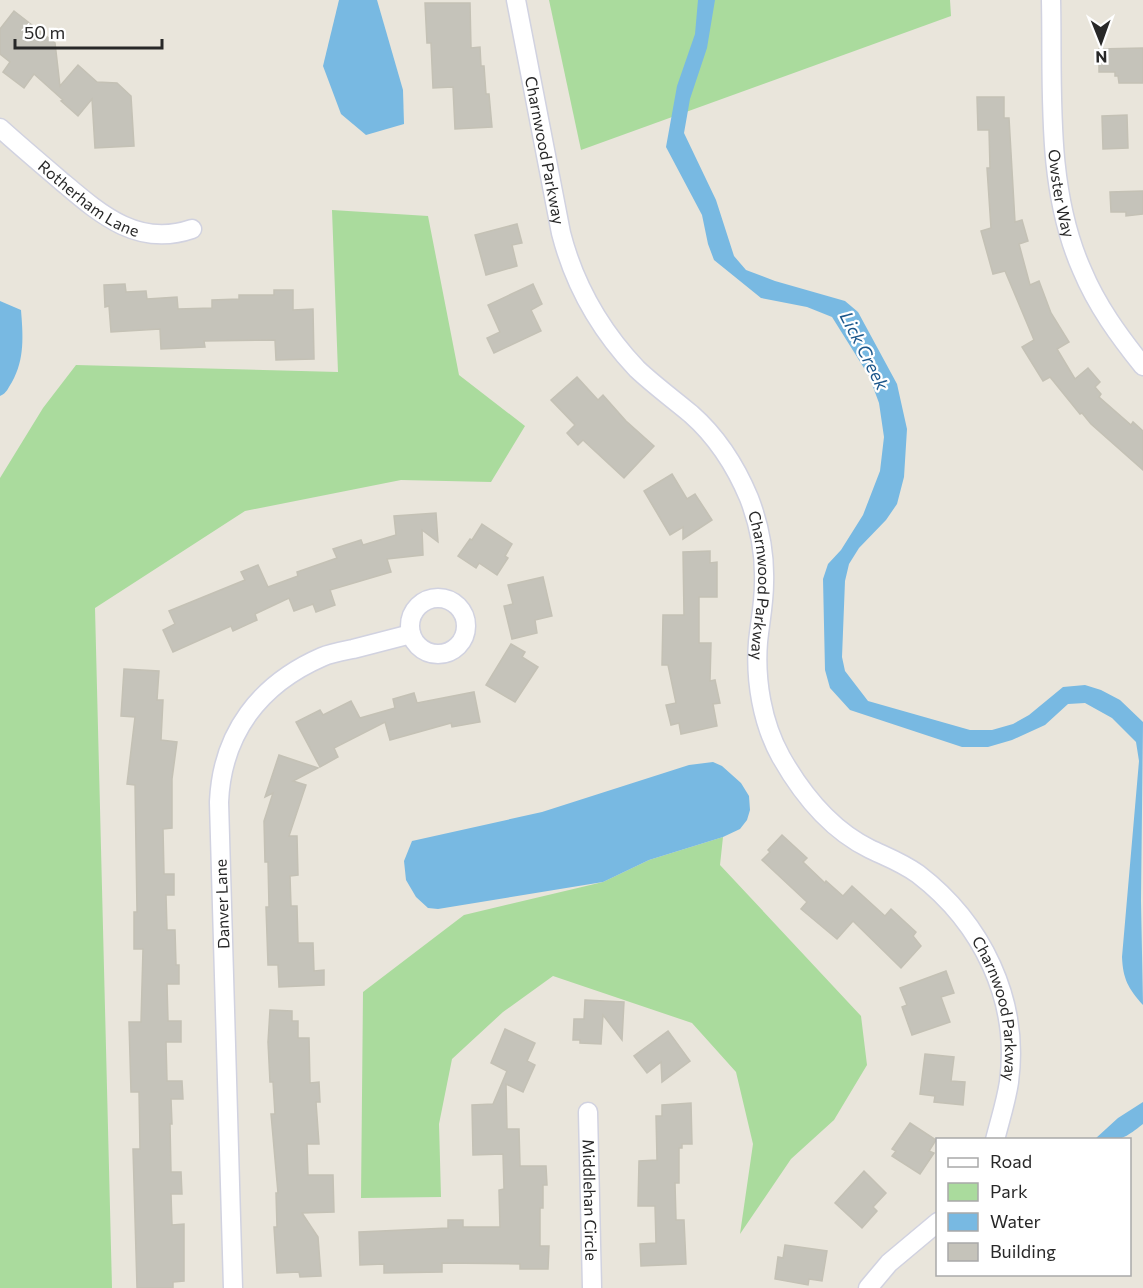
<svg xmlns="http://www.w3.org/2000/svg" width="1143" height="1288" viewBox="0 0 1143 1288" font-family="Commissioner,sans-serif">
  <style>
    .green { fill: #aadb9d }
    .water { fill: #78b9e2 }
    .building { fill: #c5c3ba; stroke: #c4c1b5; stroke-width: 1.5 }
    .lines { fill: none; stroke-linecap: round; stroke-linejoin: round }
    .street-casing { stroke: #d1d2e0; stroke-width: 21 }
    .street { stroke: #fff; stroke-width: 18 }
    .labels { text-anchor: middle; stroke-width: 4.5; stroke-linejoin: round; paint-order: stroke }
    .street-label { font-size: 16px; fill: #282828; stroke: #fff }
    .water-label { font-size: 18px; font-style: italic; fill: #1a568b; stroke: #fff }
  </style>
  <rect width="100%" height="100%" fill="#e9e5db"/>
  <g class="green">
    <path d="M549,0H950L951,16L581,150Z"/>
    <path d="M332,210L428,216L459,375L525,426L491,482L401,480L245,511L95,608L112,1288H0V478L43,408L76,365L338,372Z"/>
    <path d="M723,837L720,865L861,1016L867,1065L834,1120L791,1159L740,1234L753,1144L736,1072L692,1023L553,976L503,1012L452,1059L439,1124L441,1197L361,1198L363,992L464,915L603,882L649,860Z"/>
  </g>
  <g class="water">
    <path d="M339,0H377L403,90L404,124L366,135L341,114L323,66Z"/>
    <path d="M698,0H715L707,48L690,99L684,133L716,200L734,256L746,270L775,281L845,301L858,312L897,384L907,429L904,477L897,504L886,520L859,548L849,564L845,581L842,657L845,671L868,701L970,730H992L1013,724L1029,715L1063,687L1085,685L1101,690L1120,700L1143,722L1141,901L1143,1005C1128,988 1123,979 1122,957L1139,761L1136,742L1112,718L1085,703L1068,704L1045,725L1012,740L988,747H962L850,710L830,688L825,670L823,579L828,564L841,550L863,515L880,471L884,437L879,403L869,376L832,317L807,307L761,298L714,260L708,244L702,215L666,147L677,86L695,34Z"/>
    <path d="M0,301L21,310C23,335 25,359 12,382C8,388 7,393 0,396Z"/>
    <path d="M713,762L722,766L741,783L749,796L750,810L747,820L740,829L723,837L649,860L603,882L438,909L428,908L416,897L406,880L404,861L412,841L542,812L689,765Z"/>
    <path d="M1143,1102V1124C1121,1141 1122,1140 1095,1139L1118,1118Z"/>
  </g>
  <g class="building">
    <path d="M425,3H470L471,48L480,47L481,66H484L486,94H489L492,127L455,129L453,87L433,88L431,43H427Z"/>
    <path d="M14,11L55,43L60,86L78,65L97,82L117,83L131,96L134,146L95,148L92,99L78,116L61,101L63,100L34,74L24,88L3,72L10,62L0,54V29Z"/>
    <path d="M1143,48V83H1119L1118,76H1115V72H1099V49Z"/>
    <path d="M977,97H1004V118H1009L1015,222L1022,220L1028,241L1019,244L1030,285L1039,281L1051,313L1069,342L1057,349L1075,379L1088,368L1100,382L1095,387L1101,394L1099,397L1131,425L1133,422L1143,431V470L1091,424L1082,413L1080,414L1050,377L1043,381L1022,347L1034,340L1005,271L993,274L981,231L991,228L987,168H990L989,130H978Z"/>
    <path d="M1127,115L1128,148L1103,149L1102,116Z"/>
    <path d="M1143,191V214L1126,216V212H1111L1110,192Z"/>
    <path d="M517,224L522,243L512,245L517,266L486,275L475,235Z"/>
    <path d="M125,284L126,292L146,291L147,299L177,297L178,309L212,308V300L239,299V295H274V290H293V310L313,309L314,359L276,360L275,340L204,341L205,347L161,349L160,329L111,332L109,306L105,307L104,285Z"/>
    <path d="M533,284L542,304L531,310L541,331L494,353L487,338L500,332L488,305Z"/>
    <path d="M577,377L598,400L603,395L626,421L654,446L624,478L583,440L578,445L567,433L575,425L551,400Z"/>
    <path d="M672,474L687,499L695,494L712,520L683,539V527L670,535L644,491Z"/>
    <path d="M436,513L438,542L422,530L423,555L387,559L391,572L330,590L335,605L316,612L313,604L294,611L289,598L255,614L257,620L233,631L231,626L173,652L163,630L175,624L169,611L245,580L241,572L258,565L268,587L298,576L297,572L337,558L333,549L361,540L363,545L396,535L394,516Z"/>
    <path d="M482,524L512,544L505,556L508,558L497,575L479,563L476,568L458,556L470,539L472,540Z"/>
    <path d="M710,551V563L717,562V597H699V643H711L710,681L715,680L720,703L713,704L717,726L681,734L679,723L671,725L666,705L676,703L668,665H662L663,615H684L683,552Z"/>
    <path d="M543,577L552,616L535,620L537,633L512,639L504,606L513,604L508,585Z"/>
    <path d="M511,644L525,652L522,657L538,667L515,702L486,685Z"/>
    <path d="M124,669L159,671L157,700H163L161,740L177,742L172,779V828L163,829L164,874H174V895H166L167,930H175L176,965H179V984H167L168,1021H181V1042H166L167,1081H182L183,1099H171L172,1124H170L171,1172H181L182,1194H171L172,1225L184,1224V1281L173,1282V1288H137L133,1149H140L139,1092H131L129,1022H141L143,949H134V912H137L135,785L127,784L135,717L121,716Z"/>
    <path d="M474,692L480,722L452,727L451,723L390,740L385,722L334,748L338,757L320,767L296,722L320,710L323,715L351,701L360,718L395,708L393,699L414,693L417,703Z"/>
    <path d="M279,755L318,768L293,781L306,785L289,836H297L298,875L290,876L291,906H297L298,943H313L314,971L324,970V985L279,987L278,965H268L266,907H269L268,862H265L264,821L273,793L265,797Z"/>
    <path d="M782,835L807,858L803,862L825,883L826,881L843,896L852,886L885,916L891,909L916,932L913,936L921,946L901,968L853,921L837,939L801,909L807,902L762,860L770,852L768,850Z"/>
    <path d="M946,971L954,993L941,997L950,1022L912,1035L902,1007L907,1005L900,988Z"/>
    <path d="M585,1000L624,1002L622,1040L603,1015L601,1044L580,1043V1040H573L574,1019H584Z"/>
    <path d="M270,1010L292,1011V1021H298V1038H309L310,1083L319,1082L320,1102H316L319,1144H307L308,1175H333L334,1212L302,1213L318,1237L321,1276L300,1277L299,1272L277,1273L274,1227H277L276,1193H278L271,1114H275L273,1082H270L268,1042Z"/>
    <path d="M505,1029L535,1043L527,1061L535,1065L523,1092L506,1084L507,1129H519L520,1166H546L547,1185H543V1208H540V1246H549L548,1269H520V1264L442,1263V1272L384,1273V1264L360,1265L359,1232L448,1228V1220H463V1227H500L499,1190L504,1189L503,1154L473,1155L472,1105L493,1104L507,1071L491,1063Z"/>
    <path d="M668,1031L690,1061L662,1082L661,1062L647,1073L634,1056Z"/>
    <path d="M925,1054L954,1057L951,1081L965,1082L963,1105L934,1102L935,1096L920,1094Z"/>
    <path d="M691,1103L692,1144H682V1148H679V1183H675L676,1220H684L686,1264L641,1266L640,1244L656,1243L655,1206H638L639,1161L657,1160L656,1116H662V1105Z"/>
    <path d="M910,1123L936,1140L929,1151L934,1153L920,1174L892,1156L896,1151L892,1149Z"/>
    <path d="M864,1171L886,1193L873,1207L877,1211L862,1228L835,1203Z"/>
    <path d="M785,1245L827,1251L822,1281L809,1279L808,1285L775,1279L778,1257L783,1258Z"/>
  </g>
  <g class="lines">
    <g class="street-casing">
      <g id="street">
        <path id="s1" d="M516,0L561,233C574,284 601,331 637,369C654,385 673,399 691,414C716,436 736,467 749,498C759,524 765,554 764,583C764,603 760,622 758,642C755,680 762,723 781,757C802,794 831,830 870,849C887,857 903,863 918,874C982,923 1020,1000 1009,1082C1006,1102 1000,1120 995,1140"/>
        <path id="s2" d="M1051,0C1053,89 1045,187 1082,270C1097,306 1119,336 1143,366"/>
        <path id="s3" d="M0,128C20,146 40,163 60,180C99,213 137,248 192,229"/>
        <circle cx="438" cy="626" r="28"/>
        <path id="s4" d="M588,1112L592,1288"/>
        <path d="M233,1288L219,802C222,733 260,684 322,657C331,653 343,651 353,649C373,644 392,639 411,634"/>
        <path d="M868,1288L889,1263L938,1222"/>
      </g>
    </g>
    <use href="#street" class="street"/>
  </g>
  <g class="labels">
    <g class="street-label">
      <text dy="6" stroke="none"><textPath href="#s1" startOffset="153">Charnwood Parkway</textPath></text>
      <text dy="6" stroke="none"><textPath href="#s2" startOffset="194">Owster Way</textPath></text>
      <text dy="6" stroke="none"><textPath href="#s3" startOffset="114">Rotherham Lane</textPath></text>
      <text dy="6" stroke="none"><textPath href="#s1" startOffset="657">Charnwood Parkway</textPath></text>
      <text transform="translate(222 904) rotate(-92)" y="6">Danver Lane</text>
      <text dy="6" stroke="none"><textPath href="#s1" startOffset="1179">Charnwood Parkway</textPath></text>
      <text dy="6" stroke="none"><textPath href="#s4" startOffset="88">Middlehan Circle</textPath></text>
    </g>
    <g class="water-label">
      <text transform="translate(864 351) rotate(63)" y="6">Lick Creek</text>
    </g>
  </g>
  <rect x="936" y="1138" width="195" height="138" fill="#ffffff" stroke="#a9a9a9" stroke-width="1.5"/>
  <rect x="948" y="1158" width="30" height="9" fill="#ffffff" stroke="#a9a9a9" stroke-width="1.5"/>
  <text x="990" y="1168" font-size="18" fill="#282828">Road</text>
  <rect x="948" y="1183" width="30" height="18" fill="#aadb9d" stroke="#a9a9a9" stroke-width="1.5"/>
  <text x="990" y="1198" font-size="18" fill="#282828">Park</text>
  <rect x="948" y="1213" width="30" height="18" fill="#78b9e2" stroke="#a9a9a9" stroke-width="1.5"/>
  <text x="990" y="1228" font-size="18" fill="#282828">Water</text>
  <rect x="948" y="1243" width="30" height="18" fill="#c5c3ba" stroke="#a9a9a9" stroke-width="1.5"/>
  <text x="990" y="1258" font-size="18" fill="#282828">Building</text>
  <g transform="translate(1101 42) rotate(179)" stroke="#ffffff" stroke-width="4.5" paint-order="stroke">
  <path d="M0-4.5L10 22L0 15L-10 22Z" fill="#282828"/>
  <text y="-9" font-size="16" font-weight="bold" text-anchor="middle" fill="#282828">N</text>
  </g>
  <path d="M15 39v9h147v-9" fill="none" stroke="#282828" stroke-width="3"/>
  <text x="24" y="39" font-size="18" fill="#282828" stroke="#ffffff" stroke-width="4.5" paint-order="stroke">50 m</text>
</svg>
